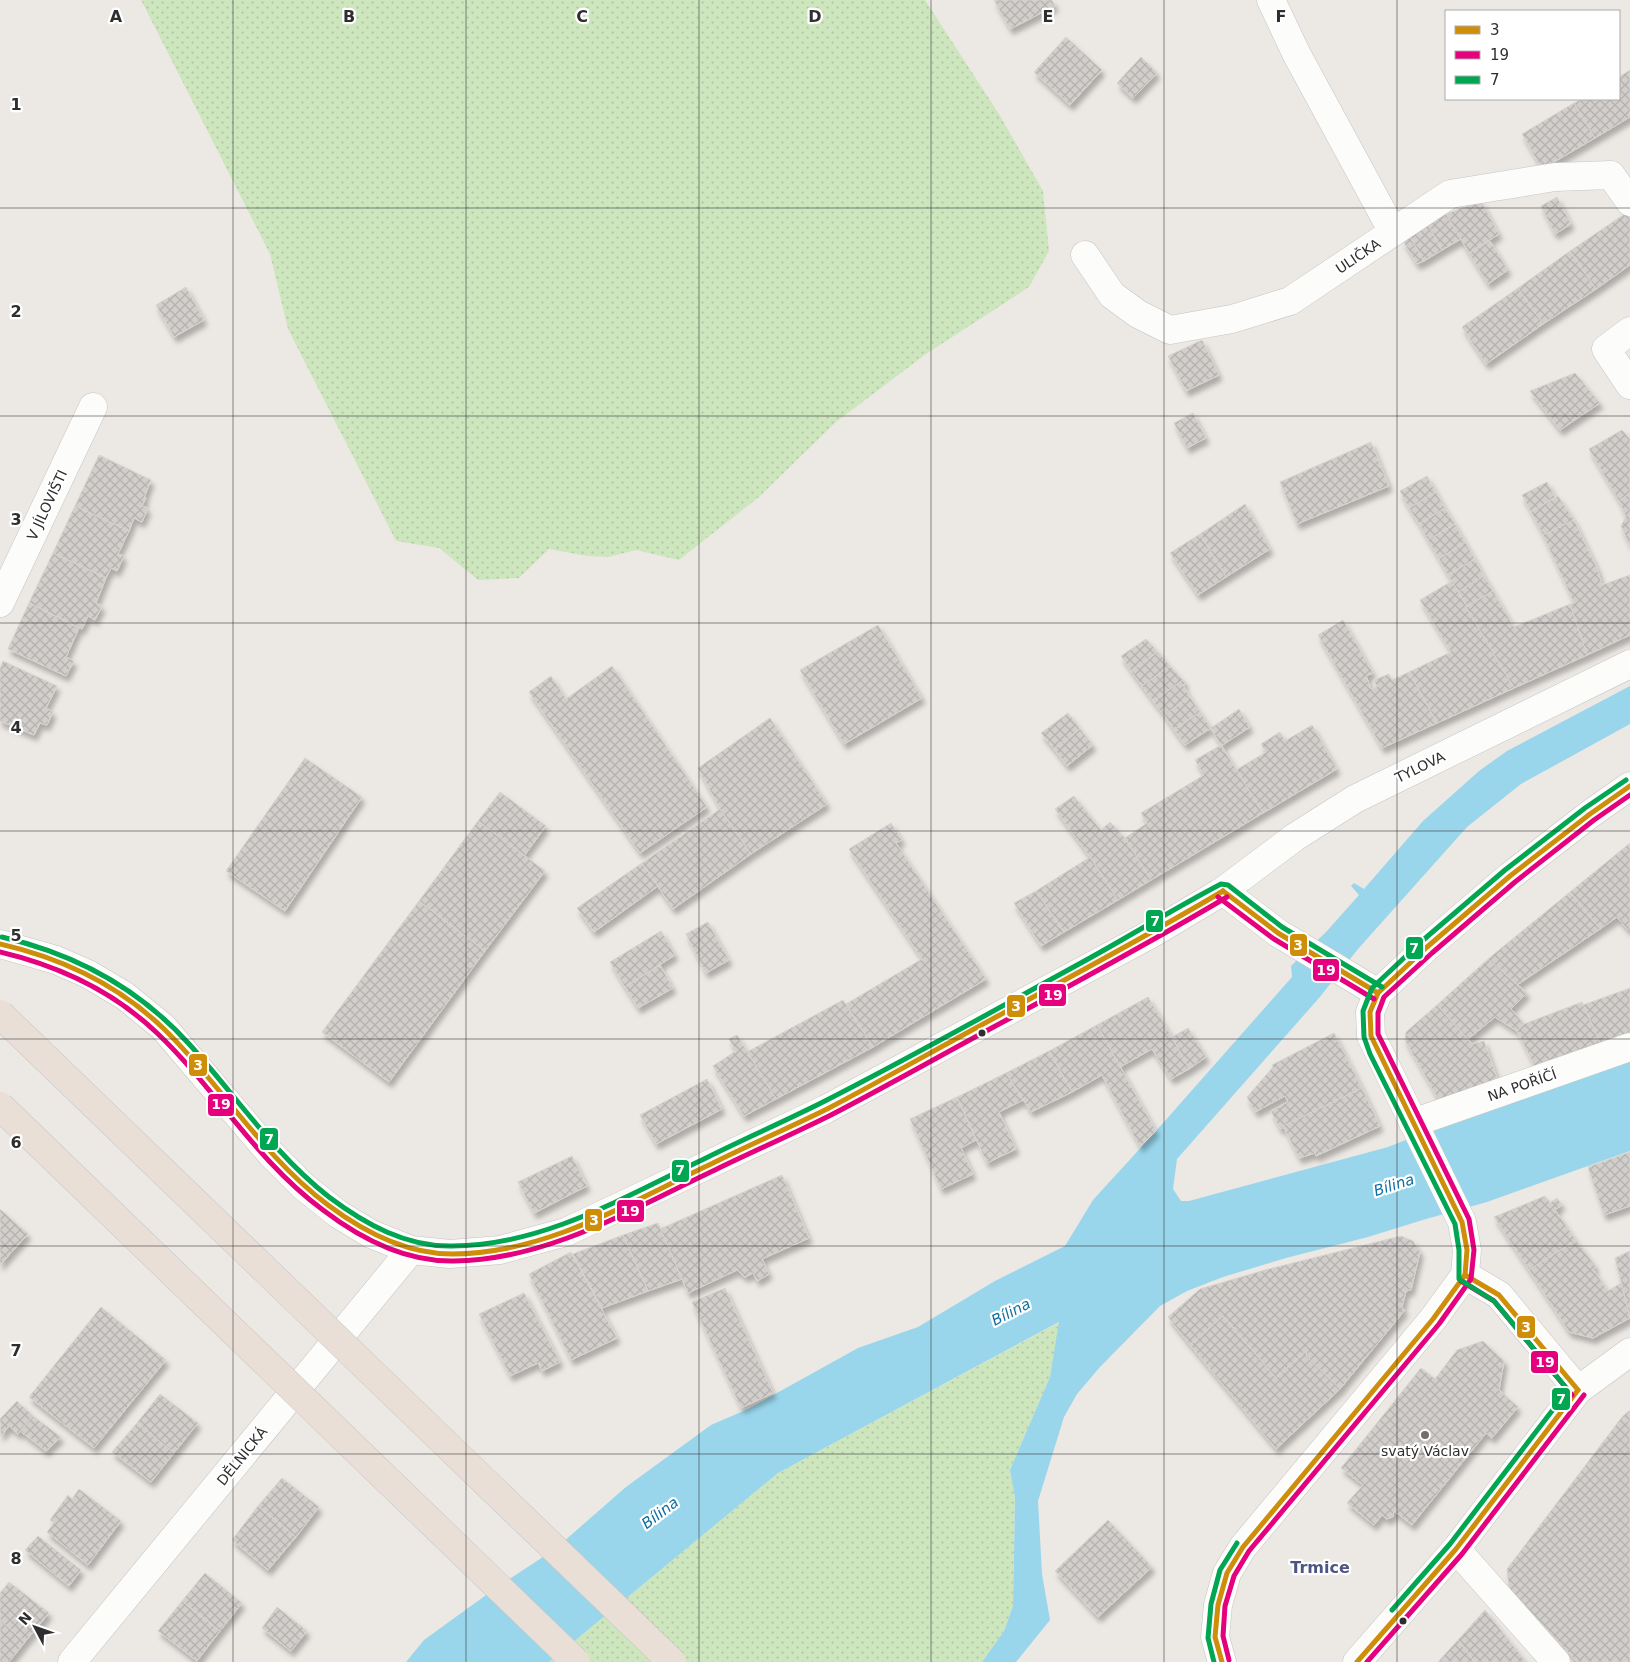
<svg xmlns="http://www.w3.org/2000/svg" width="1630" height="1662" viewBox="0 0 1630 1662" font-family="'DejaVu Sans',sans-serif">
  <style>
    .grass { fill: url(#grass-dots) }
    .water { fill: #99d6ec }
    .building { fill: url(#building-cross-hatch); stroke: #d7d4d0; filter: url(#shadow) }
    .lines { fill: none; stroke-linecap: round; stroke-linejoin: round }
    .street-casing { stroke: #c5c4c5; stroke-width: 29 }
    .secondary-casing { stroke: #c5c4c5; stroke-width: 29 }
    .street { stroke: #fcfcfb; stroke-width: 28 }
    .secondary { stroke: #fcfcfb; stroke-width: 28 }
    .highway-bridge-casing { stroke: #c6c5c4; stroke-width: 29; stroke-linecap: butt }
    .highway-bridge { stroke: #eadfd6; stroke-width: 28 }
    .bus-1-casing { stroke: #fff; stroke-width: 9 }
    .bus-2-casing { stroke: #fff; stroke-width: 9 }
    .bus-3-casing { stroke: #fff; stroke-width: 9 }
    .bus-1 { stroke: #cf8e09; stroke-width: 5 }
    .bus-2 { stroke: #e5007d; stroke-width: 5 }
    .bus-3 { stroke: #00a651; stroke-width: 5 }
    .grid { fill: none; stroke: #2e2e2e; stroke-width: 1; stroke-opacity: 0.55 }
    .bus-dot { fill: #2e2e2e; stroke: #fff; stroke-width: 2 }
    .poi-dot { fill: #706f6e; stroke: #fff; stroke-width: 2 }
    .labels { text-anchor: middle; stroke-width: 4.5; stroke-linejoin: round; paint-order: stroke }
    .street-label { font-size: 14px; fill: #2e2e2e; stroke: #fff }
    .poi-label { font-size: 14px; fill: #2e2e2e; stroke: #fff }
    .water-label { font-size: 15px; font-style: italic; fill: #0d6fa3; stroke: #fff }
    .quarter-label { font-size: 16px; font-weight: bold; fill: #4d5680; stroke: #fff }
    .grid-label { font-size: 16px; text-anchor: middle; font-weight: bold; fill: #2e2e2e; stroke: #fff; stroke-width: 4.5; stroke-linejoin: round; paint-order: stroke }
    .line-badge { stroke: #fff; stroke-width: 2 }
    .badge-label { font-size: 14px; text-anchor: middle; font-weight: bold; fill: #fff }
  </style>
  <defs>
    <pattern id="grass-dots" width="8" height="8" patternUnits="userSpaceOnUse" patternTransform="scale(1.25)"><rect width="8" height="8" fill="#cee6be"/><path d="M2 2h.1M6 6h.1" fill="none" stroke="#b1c6a4" stroke-width="1.8" stroke-linecap="round"/></pattern>
    <pattern id="building-cross-hatch" width="8" height="8" patternUnits="userSpaceOnUse" patternTransform="scale(1.25)"><rect width="8" height="8" fill="#d1cecb"/><path d="M0 0l8 8M0 8l8-8" fill="none" stroke="#b4b1af"/></pattern>
    <filter id="shadow"><feDropShadow dx="3" dy="5.5" stdDeviation="2.5" flood-color="#0004"/></filter>
  </defs>
  <rect width="100%" height="100%" fill="#ece8e4"/>
  <g class="grass">
    <path d="M141,0H925L999,114L1043,191L1049,251L1029,287L926,354L836,422L759,497L679,560L636,550L608,557L587,556L549,549L519,578L478,580L439,548L396,541L288,329L270,254Z"/>
    <path d="M1060,1322L1050,1377L1010,1470L1015,1498L1013,1606L1004,1631L982,1662H549L778,1473Z"/>
  </g>
  <path class="water" d="M1630,686V724L1521,784L1467,827L1358,949L1319,998L1177,1159L1173,1189L1181,1201H1189L1388,1147L1451,1122L1630,1060V1151L1487,1202L1426,1219L1368,1237L1286,1258L1223,1277L1187,1291L1160,1306L1100,1367L1077,1394L1064,1417L1038,1501L1042,1574L1050,1620L1016,1662H982L1004,1631L1013,1606L1015,1498L1010,1470L1050,1377L1059,1322L778,1473L549,1662H406L424,1640L493,1590L555,1549L626,1487L711,1425L748,1409L858,1348L918,1327L995,1281L1065,1246L1093,1200L1156,1131L1292,977L1291,966L1327,931L1359,895L1351,886L1354,883L1364,889L1423,821L1479,771L1507,751Z"/>
  <g class="building">
    <path d="M994,0H1052L1055,6L1010,29Z"/>
    <path d="M1066,37L1102,70L1070,105L1034,72Z"/>
    <path d="M1141,57L1157,73L1133,98L1117,83Z"/>
    <path d="M1630,70V117L1595,138L1574,103L1582,99H1619V77Z"/>
    <path d="M1574,103L1595,138L1542,169L1522,134Z"/>
    <path d="M1557,197L1571,224L1555,234L1541,206Z"/>
    <path d="M1481,201L1499,234L1469,253L1446,214Z"/>
    <path d="M1626,213L1630,219V265L1596,289L1570,251Z"/>
    <path d="M1446,214L1461,239L1442,250L1428,225Z"/>
    <path d="M1428,225L1442,250L1424,261L1410,237Z"/>
    <path d="M1410,237L1424,261L1417,264L1403,241Z"/>
    <path d="M1490,241L1508,270L1488,284L1469,253Z"/>
    <path d="M1570,251L1596,289L1543,324L1518,288Z"/>
    <path d="M186,287L204,320L174,337L156,305Z"/>
    <path d="M1518,288L1543,324L1486,364L1462,327Z"/>
    <path d="M1202,340L1219,375L1186,391L1168,356Z"/>
    <path d="M1575,373L1600,403L1560,430L1530,391Z"/>
    <path d="M1193,413L1206,438L1187,448L1174,423Z"/>
    <path d="M1622,430L1630,439V493L1619,501L1589,449Z"/>
    <path d="M1371,442L1389,486L1297,524L1280,482Z"/>
    <path d="M99,455L151,480L144,498H146L142,506L148,508L142,522L134,518L129,531L75,506Z"/>
    <path d="M1427,476L1436,492L1409,508L1400,491Z"/>
    <path d="M1547,482L1555,497L1531,512L1522,495Z"/>
    <path d="M1436,492L1445,508L1419,524L1409,508Z"/>
    <path d="M1630,493V546L1621,526L1626,517L1619,501Z"/>
    <path d="M1558,496L1574,520L1543,535L1531,512Z"/>
    <path d="M1245,504L1270,549L1226,577L1200,534Z"/>
    <path d="M75,506L129,531L118,554L124,556L117,571L111,568L106,578L53,553Z"/>
    <path d="M1445,508L1455,524L1428,540L1419,524Z"/>
    <path d="M1574,520L1597,568L1602,585L1630,575V635L1587,655L1570,604L1574,603L1543,535Z"/>
    <path d="M1455,524L1465,542L1439,559L1428,540Z"/>
    <path d="M1200,534L1226,577L1198,595L1170,553Z"/>
    <path d="M1465,542L1475,559L1448,575L1439,559Z"/>
    <path d="M53,553L106,578L96,603L102,606L95,620L88,616L82,629L29,603Z"/>
    <path d="M1475,559L1484,576L1458,592L1448,575Z"/>
    <path d="M1484,576L1493,591L1466,607L1458,592Z"/>
    <path d="M1452,581L1514,688L1437,723L1409,672L1451,652L1420,600Z"/>
    <path d="M1493,591L1514,627L1570,604L1587,655L1514,688L1466,607Z"/>
    <path d="M29,603L79,628L66,657L74,661L66,676L8,649Z"/>
    <path d="M1343,620L1373,673L1366,676L1371,689L1377,687L1374,680L1389,674L1392,680L1409,672L1437,723L1382,748L1318,635Z"/>
    <path d="M878,625L922,698L844,744L800,670Z"/>
    <path d="M1146,639L1158,652L1131,671L1121,656Z"/>
    <path d="M1158,652L1170,666L1142,686L1131,671Z"/>
    <path d="M3,661L57,686L46,708L53,712L47,725L40,723L34,735L0,721V668Z"/>
    <path d="M612,666L707,807L640,853L529,692L551,676L566,699Z"/>
    <path d="M1170,666L1183,680L1153,701L1142,686Z"/>
    <path d="M1183,680L1186,683L1183,685L1190,697L1164,715L1153,701Z"/>
    <path d="M1190,697L1200,712L1174,730L1164,715Z"/>
    <path d="M1239,709L1250,727L1221,746L1211,728Z"/>
    <path d="M1200,712L1211,728L1185,745L1174,730Z"/>
    <path d="M1068,713L1080,729L1054,749L1041,733Z"/>
    <path d="M770,718L827,804L751,854L720,809L698,768Z"/>
    <path d="M1312,725L1337,769L1263,813L1236,770L1266,752L1261,744L1280,732L1285,741Z"/>
    <path d="M1080,729L1093,745L1067,766L1054,749Z"/>
    <path d="M1221,745L1263,813L1151,880L1125,838L1147,823L1141,813L1204,775L1195,760Z"/>
    <path d="M305,758L362,797L285,911L226,871Z"/>
    <path d="M500,792L546,826L524,856L478,821Z"/>
    <path d="M1074,796L1101,830L1110,822L1125,838L1151,880L1118,900L1090,857L1055,809Z"/>
    <path d="M720,809L751,854L673,909L642,863Z"/>
    <path d="M478,821L545,871L485,951L419,901Z"/>
    <path d="M891,823L902,840L896,843L986,979L873,1047L846,1004L922,959L849,849Z"/>
    <path d="M1630,843V928L1628,930L1617,917L1600,929L1570,892Z"/>
    <path d="M1090,857L1118,900L1064,932L1036,891Z"/>
    <path d="M642,863L658,886L594,932L577,908Z"/>
    <path d="M1036,891L1064,932L1041,946L1014,903Z"/>
    <path d="M1570,892L1600,929L1517,985L1488,959Z"/>
    <path d="M419,901L485,951L389,1082L322,1032Z"/>
    <path d="M708,922L729,960L706,973L686,934Z"/>
    <path d="M661,931L675,955L625,987L610,962Z"/>
    <path d="M1488,959L1527,993L1511,1009L1524,1024L1517,1031L1495,1017L1468,1039L1437,1005Z"/>
    <path d="M660,965L673,988L638,1008L625,987Z"/>
    <path d="M1630,988V1032L1600,1043L1583,1005Z"/>
    <path d="M1148,997L1172,1037L1189,1069L1171,1079L1152,1049L1120,1067L1097,1025Z"/>
    <path d="M843,1000L873,1047L776,1099L747,1052Z"/>
    <path d="M1582,1002L1600,1043L1535,1067L1517,1031L1524,1024Z"/>
    <path d="M1437,1005L1472,1044L1484,1041L1498,1081L1444,1100L1437,1097L1405,1040L1406,1032Z"/>
    <path d="M1097,1025L1156,1131L1140,1147L1102,1075L1072,1092L1049,1051Z"/>
    <path d="M1188,1028L1206,1057L1189,1069L1172,1037Z"/>
    <path d="M1334,1033L1362,1088L1280,1129L1271,1111L1288,1102L1285,1096L1255,1112L1247,1097L1273,1067L1272,1065Z"/>
    <path d="M737,1035L776,1099L744,1116L713,1066L736,1051L729,1039Z"/>
    <path d="M1049,1051L1072,1092L1031,1112L1006,1073Z"/>
    <path d="M1006,1073L1023,1100L999,1112L1016,1149L987,1163L957,1097Z"/>
    <path d="M707,1079L722,1109L656,1144L640,1115Z"/>
    <path d="M1362,1088L1380,1126L1316,1156L1315,1153L1299,1158L1283,1126Z"/>
    <path d="M957,1097L976,1140L961,1148L973,1174L941,1189L910,1119Z"/>
    <path d="M1630,1152V1206L1604,1215L1588,1167Z"/>
    <path d="M572,1156L587,1186L534,1213L518,1182Z"/>
    <path d="M782,1175L809,1238L762,1259L769,1274L757,1281L753,1273L745,1277L737,1270L688,1293L660,1229Z"/>
    <path d="M1545,1196L1550,1203L1557,1198L1562,1205L1555,1210L1576,1240L1529,1270L1494,1217Z"/>
    <path d="M0,1209L28,1234L0,1265Z"/>
    <path d="M658,1223L682,1279L648,1291L623,1235Z"/>
    <path d="M623,1235L648,1291L602,1308L573,1254Z"/>
    <path d="M1401,1236L1413,1241L1420,1252L1411,1290L1406,1291L1402,1307L1405,1310L1340,1389L1306,1356L1307,1350L1276,1378L1223,1316L1190,1345L1168,1317L1200,1289L1265,1270Z"/>
    <path d="M1576,1240L1596,1267L1593,1269L1608,1291L1621,1283L1630,1318L1593,1338L1569,1332L1529,1270Z"/>
    <path d="M1630,1251V1318L1615,1258Z"/>
    <path d="M571,1252L617,1338L571,1360L529,1274Z"/>
    <path d="M725,1288L773,1393L741,1408L692,1302Z"/>
    <path d="M524,1293L560,1362L542,1371L538,1363L510,1376L479,1314Z"/>
    <path d="M101,1307L166,1360L94,1448L29,1397Z"/>
    <path d="M1223,1316L1276,1378L1307,1350L1306,1356L1340,1389L1276,1449L1190,1345Z"/>
    <path d="M1483,1341L1504,1361L1499,1390L1518,1407L1492,1438L1486,1433L1412,1525L1394,1511L1393,1517L1386,1519L1382,1515L1374,1525L1347,1503L1363,1485L1341,1468L1421,1368L1435,1379L1457,1350Z"/>
    <path d="M160,1394L198,1423L174,1453L137,1423Z"/>
    <path d="M17,1401L33,1416L18,1434L9,1426L1,1436L0,1419Z"/>
    <path d="M1630,1410V1424L1622,1417Z"/>
    <path d="M33,1416L61,1437L46,1451L20,1431Z"/>
    <path d="M1622,1417L1630,1424V1662H1577L1509,1588L1507,1569Z"/>
    <path d="M137,1423L174,1453L151,1482L112,1452Z"/>
    <path d="M282,1478L319,1507L296,1537L258,1506Z"/>
    <path d="M79,1489L121,1521L88,1565L47,1532L54,1523L50,1520L68,1495L72,1499Z"/>
    <path d="M258,1506L296,1537L268,1570L232,1540Z"/>
    <path d="M1108,1520L1152,1567L1098,1617L1055,1571Z"/>
    <path d="M38,1536L81,1570L69,1586L25,1550Z"/>
    <path d="M205,1573L242,1603L220,1631L182,1601Z"/>
    <path d="M9,1582L49,1613L25,1642L0,1620V1593Z"/>
    <path d="M182,1601L220,1631L197,1661L158,1631Z"/>
    <path d="M277,1607L307,1631L291,1651L262,1628Z"/>
    <path d="M1485,1610L1526,1662H1475L1458,1640Z"/>
    <path d="M0,1620L25,1642L9,1662H0Z"/>
    <path d="M1458,1640L1475,1662H1438Z"/>
  </g>
  <g class="lines">
    <g class="street-casing">
      <g id="street">
        <path d="M1271,0L1297,55L1393,232"/>
        <path d="M1085,255L1112,295L1138,314L1170,330L1232,319L1290,301L1450,194L1555,177L1611,175L1630,202"/>
        <path d="M1630,331L1606,349L1630,385"/>
        <path d="M0,603L93,407"/>
        <path d="M1223,891L1278,933L1378,993"/>
        <path d="M0,944L56,960L88,974L125,996L163,1027L271,1154L304,1187L338,1214L371,1234L411,1250L450,1254L500,1250L566,1232L826,1109L1151,934L1223,891L1295,837L1355,799L1630,664"/>
        <path d="M1413,1123L1630,1047"/>
        <path d="M1465,1275L1499,1295L1578,1390"/>
        <path d="M1456,1549L1556,1662"/>
        <path d="M72,1662L411,1250"/>
        <path d="M1357,1662L1456,1549L1578,1390L1630,1352"/>
      </g>
    </g>
    <g class="secondary-casing">
      <path id="secondary" d="M1222,1662L1215,1637L1218,1605L1227,1573L1243,1547L1433,1319L1465,1275L1467,1250L1462,1222L1371,1036L1370,1012L1378,993L1427,947L1510,876L1590,814L1630,786"/>
    </g>
    <use href="#street" class="street"/>
    <use href="#secondary" class="secondary"/>
    <g class="highway-bridge-casing">
      <g id="highway-bridge">
        <path d="M0,1014L672,1662"/>
        <path d="M0,1106L576,1662"/>
      </g>
    </g>
    <use href="#highway-bridge" class="highway-bridge"/>
    <g class="bus-1-casing">
      <g id="bus-1">
        <path d="M1223,891L1278,933L1378,993"/>
        <path d="M0,944C61,958 117,984 163,1028C221,1084 262,1156 328,1205C364,1232 406,1254 452,1254C546,1254 630,1202 713,1163C751,1144 791,1127 829,1108C886,1078 942,1046 998,1016C1074,975 1149,935 1223,891"/>
        <path d="M1465,1275L1499,1295L1578,1390"/>
        <path d="M1222,1662L1215,1637L1218,1605L1227,1573L1243,1547L1433,1319L1465,1275L1467,1250L1462,1222L1371,1036L1370,1012L1378,993L1427,947L1510,876L1590,814L1630,786"/>
        <path d="M1357,1662L1456,1549L1578,1390"/>
      </g>
    </g>
    <g class="bus-2-casing">
      <g id="bus-2">
        <path d="M1218,897L1274,939L1374,999"/>
        <path d="M0,952C59,966 113,991 157,1033C216,1089 256,1161 323,1210C361,1239 405,1262 454,1261C548,1260 632,1209 715,1170C754,1151 793,1134 831,1115C889,1085 945,1053 1001,1023C1077,982 1153,941 1227,897"/>
        <path d="M1461,1281L1494,1301L1572,1395"/>
        <path d="M1229,1660L1223,1636L1225,1606L1234,1576L1249,1551L1439,1324L1471,1279L1474,1250L1469,1219L1378,1034V1013L1384,997L1432,953L1515,882L1594,820L1630,795"/>
        <path d="M1367,1662L1462,1554L1584,1395"/>
      </g>
    </g>
    <g class="bus-3-casing">
      <g id="bus-3">
        <path d="M2,937C75,954 139,988 190,1045C236,1096 274,1154 329,1197C365,1224 406,1247 452,1246C543,1246 626,1196 706,1158C744,1139 783,1122 821,1103C908,1059 993,1011 1079,964C1127,938 1173,909 1221,884L1228,885L1282,927L1382,987"/>
        <path d="M1392,1610L1450,1544L1568,1390L1494,1301L1459,1279V1250L1455,1224L1370,1054L1364,1037L1363,1011L1372,988L1422,941L1505,870L1585,808L1626,780"/>
        <path d="M1214,1662L1208,1638L1211,1604L1220,1570L1237,1543"/>
      </g>
    </g>
    <use href="#bus-1" class="bus-1"/>
    <use href="#bus-2" class="bus-2"/>
    <use href="#bus-3" class="bus-3"/>
  </g>
  <path class="grid" d="M233,0V1662M466,0V1662M699,0V1662M931,0V1662M1164,0V1662M1397,0V1662M0,208H1630M0,416H1630M0,623H1630M0,831H1630M0,1039H1630M0,1246H1630M0,1454H1630"/>
  <g class="bus-dot">
    <circle cx="982" cy="1033" r="4.5"/>
    <circle cx="1403" cy="1621" r="4.5"/>
  </g>
  <circle class="poi-dot" cx="1425" cy="1435" r="5"/>
  <g class="labels">
    <g class="street-label">
      <text transform="translate(1358 256) rotate(-34)" y="5">ULIČKA</text>
      <text transform="translate(47 505) rotate(-65)" y="5">V JÍLOVIŠTI</text>
      <text transform="translate(1420 767) rotate(-26)" y="5">TYLOVA</text>
      <text transform="translate(1522 1085) rotate(-19)" y="5">NA POŘÍČÍ</text>
      <text transform="translate(242 1456) rotate(-51)" y="5">DĚLNICKÁ</text>
    </g>
    <g class="poi-label">
      <text x="1425" y="1456">svatý Václav</text>
    </g>
    <g class="water-label">
      <text transform="translate(1394 1185) rotate(-18)" y="5">Bílina</text>
      <text transform="translate(1011 1312) rotate(-27)" y="5">Bílina</text>
      <text transform="translate(660 1513) rotate(-37)" y="5">Bílina</text>
    </g>
    <g class="quarter-label">
      <text x="1320" y="1573">Trmice</text>
    </g>
  </g>
  <g class="grid-label">
    <text x="116" y="22">A</text>
    <text x="349" y="22">B</text>
    <text x="582" y="22">C</text>
    <text x="815" y="22">D</text>
    <text x="1048" y="22">E</text>
    <text x="1281" y="22">F</text>
    <text x="16" y="110">1</text>
    <text x="16" y="317">2</text>
    <text x="16" y="525">3</text>
    <text x="16" y="733">4</text>
    <text x="16" y="941">5</text>
    <text x="16" y="1148">6</text>
    <text x="16" y="1356">7</text>
    <text x="16" y="1564">8</text>
  </g>
  <g class="line-badge">
    <rect x="1145" y="909" width="19" height="24" rx="5" fill="#00a651"/>
    <rect x="1289" y="933" width="19" height="24" rx="5" fill="#cf8e09"/>
    <rect x="1405" y="936" width="19" height="24" rx="5" fill="#00a651"/>
    <rect x="1312" y="958" width="28" height="24" rx="5" fill="#e5007d"/>
    <rect x="1038" y="983" width="29" height="24" rx="5" fill="#e5007d"/>
    <rect x="1006" y="994" width="20" height="24" rx="5" fill="#cf8e09"/>
    <rect x="188" y="1053" width="20" height="24" rx="5" fill="#cf8e09"/>
    <rect x="207" y="1093" width="28" height="24" rx="5" fill="#e5007d"/>
    <rect x="259" y="1127" width="20" height="24" rx="5" fill="#00a651"/>
    <rect x="671" y="1159" width="19" height="24" rx="5" fill="#00a651"/>
    <rect x="616" y="1199" width="29" height="24" rx="5" fill="#e5007d"/>
    <rect x="584" y="1208" width="19" height="24" rx="5" fill="#cf8e09"/>
    <rect x="1516" y="1315" width="20" height="24" rx="5" fill="#cf8e09"/>
    <rect x="1530" y="1350" width="29" height="24" rx="5" fill="#e5007d"/>
    <rect x="1551" y="1387" width="20" height="24" rx="5" fill="#00a651"/>
  </g>
  <g class="badge-label">
    <text x="1155" y="926">7</text>
    <text x="1298" y="950">3</text>
    <text x="1414" y="953">7</text>
    <text x="1326" y="975">19</text>
    <text x="1053" y="1000">19</text>
    <text x="1016" y="1011">3</text>
    <text x="198" y="1070">3</text>
    <text x="221" y="1109">19</text>
    <text x="269" y="1144">7</text>
    <text x="680" y="1175">7</text>
    <text x="630" y="1216">19</text>
    <text x="594" y="1225">3</text>
    <text x="1526" y="1332">3</text>
    <text x="1545" y="1367">19</text>
    <text x="1561" y="1404">7</text>
  </g>
  <rect x="1445" y="10" width="175" height="90" fill="#ffffff" stroke="#ababab"/>
  <rect x="1455" y="26" width="25" height="8" fill="#cf8e09" stroke="#ababab"/>
  <text x="1490" y="35" font-size="15" fill="#2e2e2e">3</text>
  <rect x="1455" y="51" width="25" height="8" fill="#e5007d" stroke="#ababab"/>
  <text x="1490" y="60" font-size="15" fill="#2e2e2e">19</text>
  <rect x="1455" y="76" width="25" height="8" fill="#00a651" stroke="#ababab"/>
  <text x="1490" y="85" font-size="15" fill="#2e2e2e">7</text>
  <g transform="translate(35 1627) rotate(311)" stroke="#ffffff" stroke-width="4" paint-order="stroke">
  <path d="M0-4L9 19L0 12L-9 19Z" fill="#2e2e2e"/>
  <text y="-8" font-size="14" font-weight="bold" text-anchor="middle" fill="#2e2e2e">N</text>
  </g>
</svg>
